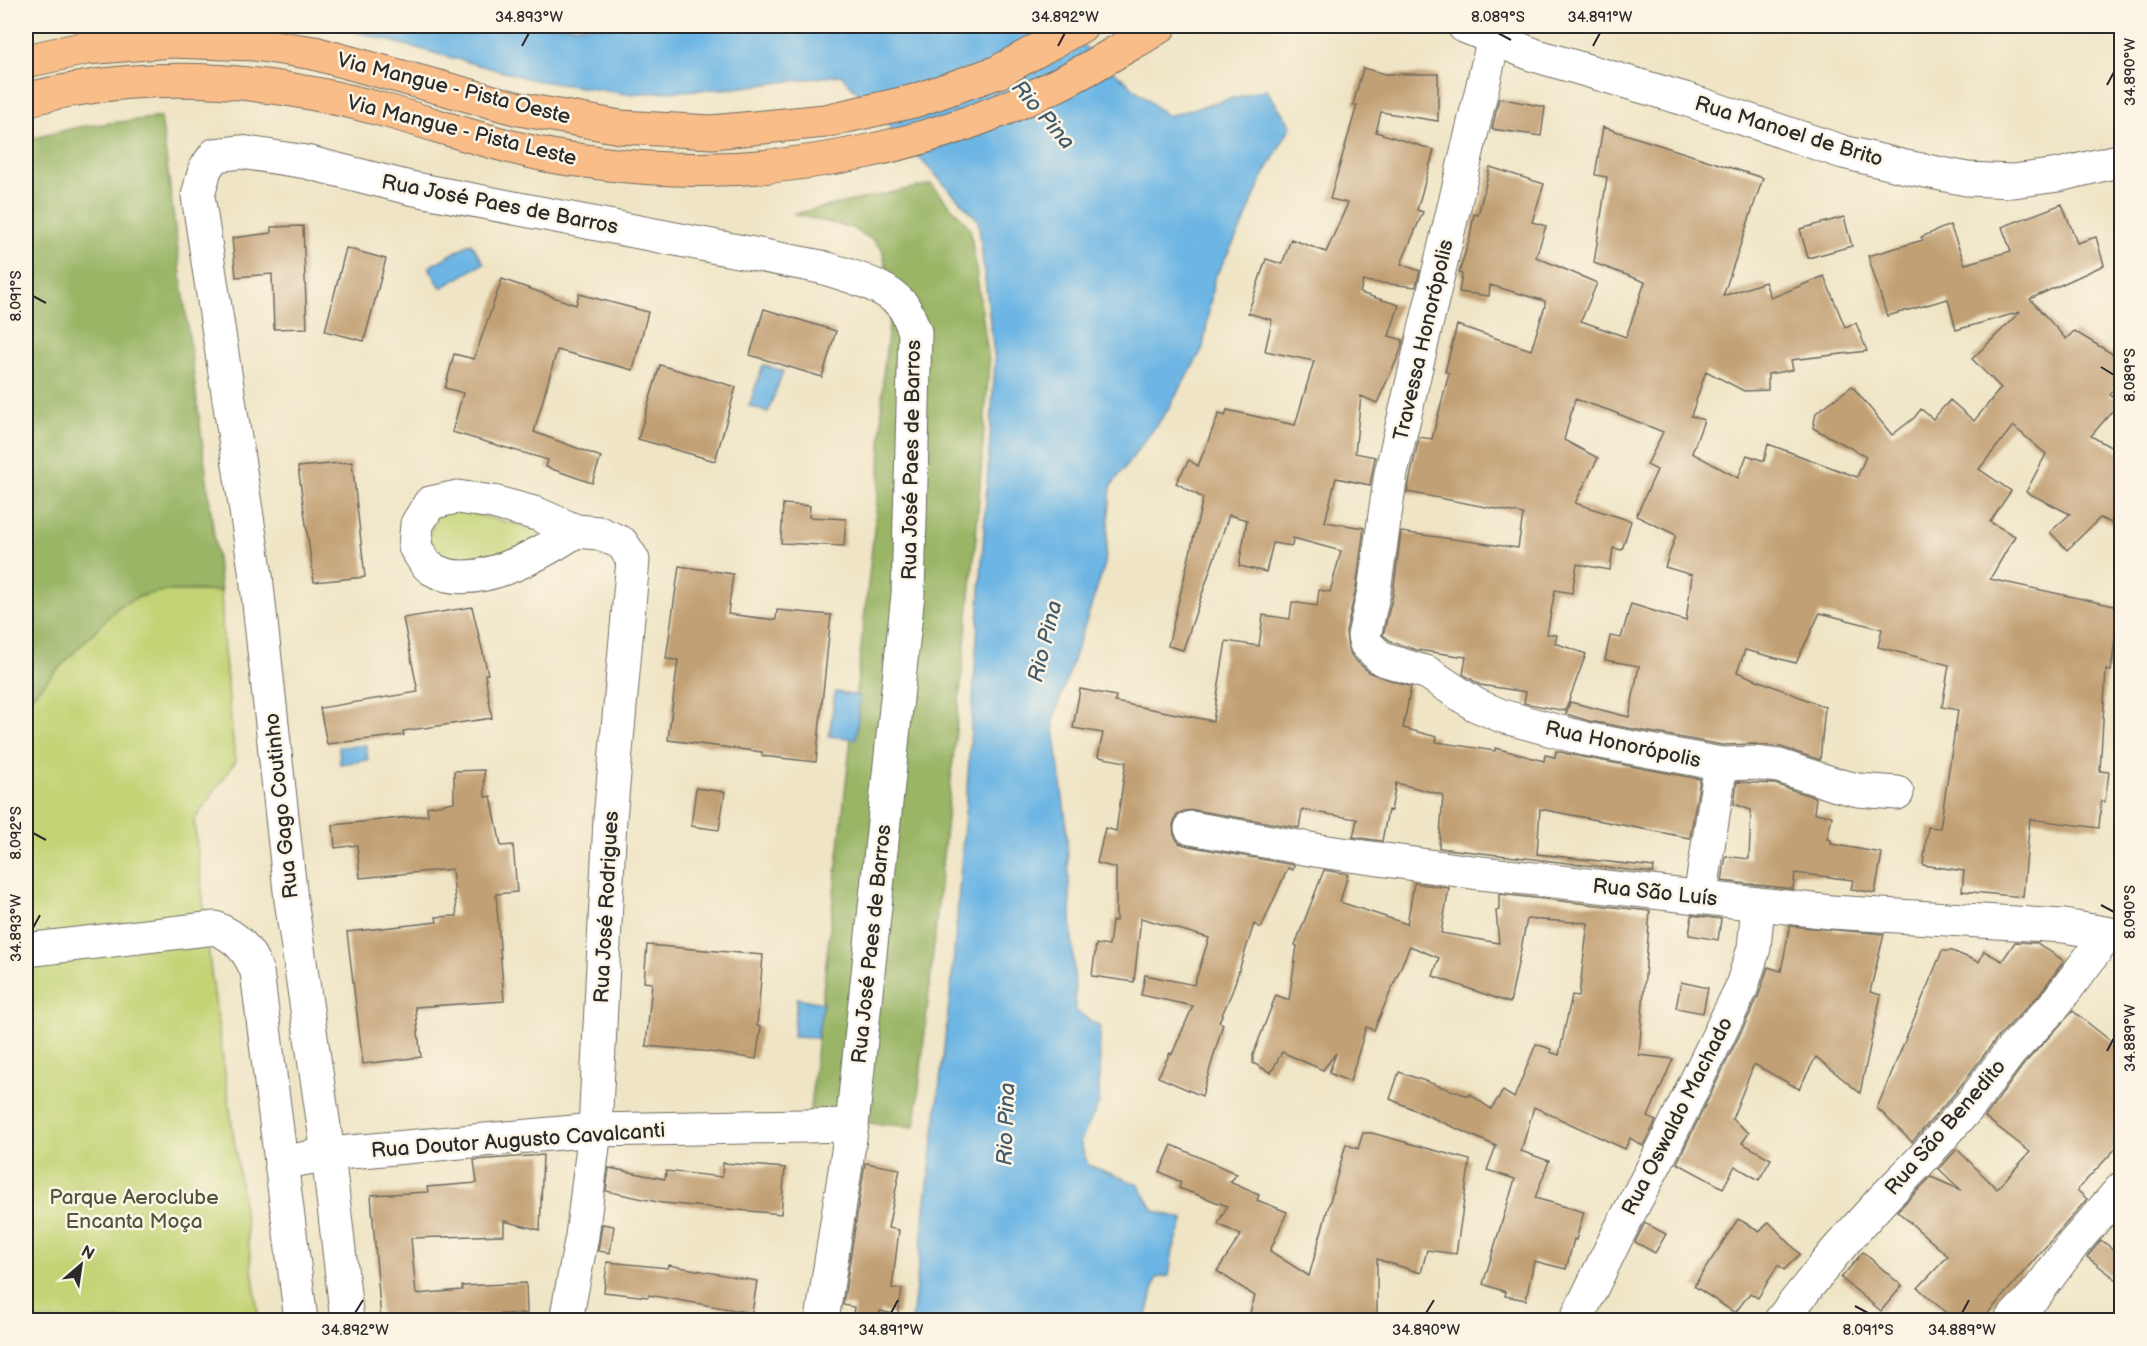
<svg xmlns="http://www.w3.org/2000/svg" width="2147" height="1346" viewBox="0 0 2147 1346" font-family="'Balsamiq Sans',sans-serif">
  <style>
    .green { fill: #c3d375; stroke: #777f50; stroke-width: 1.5 }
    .forest { fill: #9ab566; stroke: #627048; stroke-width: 1.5 }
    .water { fill: #6cb5e4; stroke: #4c7088; stroke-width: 1.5 }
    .building { fill: #c2a074 }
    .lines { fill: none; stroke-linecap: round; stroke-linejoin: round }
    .minor-casing { stroke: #706c61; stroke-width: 35 }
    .tertiary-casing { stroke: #706c61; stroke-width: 35 }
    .primary-casing { stroke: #706c61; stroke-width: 35 }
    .minor { stroke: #fff; stroke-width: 33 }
    .tertiary { stroke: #fff; stroke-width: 33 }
    .primary { stroke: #f9bd89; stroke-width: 33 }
    .ticks { fill: none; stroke: #2b2b2b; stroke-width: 2 }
    .labels { text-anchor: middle; stroke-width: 5; stroke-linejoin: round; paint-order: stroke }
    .street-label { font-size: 21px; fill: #2b2b2b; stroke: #fcf5e5 }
    .park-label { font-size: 21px; fill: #51553e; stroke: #fcf5e5 }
    .water-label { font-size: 22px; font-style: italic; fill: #425b6c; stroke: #fcf5e5 }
    .neatline { fill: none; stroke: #2b2b2b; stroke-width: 2 }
    .ticks-label { font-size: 15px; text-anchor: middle; fill: #2b2b2b }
  </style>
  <rect width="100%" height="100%" fill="#fcf5e5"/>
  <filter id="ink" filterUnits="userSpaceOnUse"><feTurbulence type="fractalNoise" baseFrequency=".0167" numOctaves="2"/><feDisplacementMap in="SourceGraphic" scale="12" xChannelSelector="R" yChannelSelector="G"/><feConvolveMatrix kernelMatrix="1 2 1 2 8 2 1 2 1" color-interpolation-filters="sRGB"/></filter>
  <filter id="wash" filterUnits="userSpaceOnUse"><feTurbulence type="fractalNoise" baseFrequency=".008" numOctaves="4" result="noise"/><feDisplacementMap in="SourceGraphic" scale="24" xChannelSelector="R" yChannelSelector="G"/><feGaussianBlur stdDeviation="1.35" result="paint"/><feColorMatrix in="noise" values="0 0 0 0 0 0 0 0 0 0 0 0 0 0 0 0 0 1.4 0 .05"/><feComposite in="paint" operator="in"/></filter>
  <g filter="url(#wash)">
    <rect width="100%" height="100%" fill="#efe4c5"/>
    <g class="green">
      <path d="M440,506L563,535L471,569L423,552Z"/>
      <path d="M157,591H221L223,640L235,762L194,820L211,972L259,1320H26V702L117,608L130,599Z"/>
    </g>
    <g class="forest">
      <path d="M161,117L221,591C180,591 153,585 117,608L26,702V140L78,127Z"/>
      <path d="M931,184L970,228L989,363L976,537L915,1127L809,1118L880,476L883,375L893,294L882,249L873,240L852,228L793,214Z"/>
    </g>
    <g class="water">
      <path d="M321,26H1060L1167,116L1266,89L1291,126L1260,182L1244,223L1214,279L1203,348L1167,411L1111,486L1105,564L1053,720L1066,822L1076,1011L1100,1027L1099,1103L1080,1142L1088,1165L1138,1184L1154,1211L1184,1219L1173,1250L1169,1276L1156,1278L1146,1320H912L952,979L968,775L995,362L978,220L841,75L735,88L627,94L534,80L350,30Z"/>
      <path d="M471,243L484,263L441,288L429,267Z"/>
      <path d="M763,365L783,371L768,412L749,406Z"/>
      <path d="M835,692L860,696L856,739L829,736Z"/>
      <path d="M366,745L368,760L340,764L339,747Z"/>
      <path d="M797,998L823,1003L817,1038L793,1037Z"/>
    </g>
    <g id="blocks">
      <g class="building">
        <path d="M1363,68L1385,74H1438V121L1381,112L1376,132L1434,150L1417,210L1423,212L1401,264L1420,271L1416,287L1363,281L1360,293L1399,305L1389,336L1403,340L1400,352L1377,403L1361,396L1355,453L1375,457L1370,485L1336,478L1325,522L1364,528L1356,588L1346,632L1348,649L1353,658L1370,673L1411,687L1403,728L1437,737L1436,742L1495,751V748L1544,761L1545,755L1555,757L1556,751L1582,757L1700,779L1690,838L1540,809L1537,854L1654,867L1653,873L1439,848L1443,795L1396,783L1391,811L1388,810L1382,841L1353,837L1357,819L1302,810L1299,828L1194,810L1184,811L1176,816L1173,825L1174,835L1179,843L1188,846L1294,865L1293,870L1288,868L1261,928L1254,924L1232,992L1219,1022L1223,1024L1202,1096L1158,1077L1170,1053L1172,1054L1193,1006L1141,995L1145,975L1194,985L1209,938L1141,918L1134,982L1092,976L1096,944L1109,946L1112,921H1116V868L1097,863L1105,828L1116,831L1126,762L1098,757L1103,733L1073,728L1080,689L1116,696L1115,702L1213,721L1226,641L1259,646L1263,615L1290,619L1292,602L1317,606L1319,590L1330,592L1341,551L1293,538L1292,546L1273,543L1266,572L1239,566L1247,520L1229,515L1183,650L1168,646L1203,498L1176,483L1189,460L1198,466L1219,413L1225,416L1227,410L1295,425L1314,361L1265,351L1272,320L1248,313L1266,259L1282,264L1291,239L1326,252L1348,203L1330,199L1357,105H1353Z"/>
        <path d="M1499,98L1545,107L1541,136L1492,129Z"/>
        <path d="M1603,127L1763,178L1723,296L1765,282L1771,298L1824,276L1845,327L1856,323L1867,351L1791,360L1793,370L1768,374V390L1744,391L1706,371L1691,416L1704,420L1692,453L1738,478L1747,455L1764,461L1768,444L1857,477L1866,456L1813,428L1816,413L1852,386L1892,435L1914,418L1921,409L1933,419L1950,400L1974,421L2001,388L1972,359L2020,312L1956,330L1948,299L1887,316L1868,256L1923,240L1921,237L1950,225L1965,264L2011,251L2002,227L2062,204L2077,243L2096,237L2104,265L2030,299L2066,339L2074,331L2121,359V376L2110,395L2120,402L2091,436L2121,453V527L2100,518L2067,550L2050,532L2070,514L2026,492L2046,454L2013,426L1979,469L2011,491L1990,522L2015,536L1990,579L2119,607L2111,671L2106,670L2100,771L2109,772L2105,802L2101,801L2099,828L2030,819L2023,897L1962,891L1964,871L1923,865L1928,827L1940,828L1958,710L1942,707L1949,665L1878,647L1882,629L1820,613L1796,663L1745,650L1737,672L1825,707L1820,760L1781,747L1754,744L1722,745L1589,721L1566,714L1570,702L1629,717L1639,666L1605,660L1610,636L1621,638L1631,604L1686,621L1692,575L1665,567L1676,535L1636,516L1657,470L1647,465L1663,432L1611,411L1575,399L1564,440L1598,458L1575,503L1631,521L1622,550L1613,548L1610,570L1577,564L1572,593L1555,590L1547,634L1557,635L1555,643L1586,654L1565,711L1524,703L1526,692L1480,685L1463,674L1466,657L1417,650L1392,642L1383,635L1393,594L1401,532L1518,548L1523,514L1407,492L1419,437L1432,439L1449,373L1445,372L1457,325L1531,350L1545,306V301L1490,285L1489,296L1459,292L1462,274L1459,273L1470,237L1474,214L1478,215L1490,167L1544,184L1532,222L1546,226L1536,257L1597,283L1581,321L1626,337L1645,282L1594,263L1607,177L1595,175Z"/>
        <path d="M1844,217L1852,246L1808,258L1800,229Z"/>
        <path d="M303,226L307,328L274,329L272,274L236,277L232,238L271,233V227Z"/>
        <path d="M346,248L386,259L364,341L325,331Z"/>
        <path d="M502,279L576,305L579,294L648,312L633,370L557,350L534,432L601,457L592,483L546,467L548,460L452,432L463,393L445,388L454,354L474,359Z"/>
        <path d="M764,309L836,331L822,377L750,355Z"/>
        <path d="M660,365L736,387L715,461L638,439Z"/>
        <path d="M352,462L365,577L314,582L298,467Z"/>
        <path d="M783,504L810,506L809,517L846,519L844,546L781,543Z"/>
        <path d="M679,566L733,574L728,614L776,620L777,610L831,615L816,762L762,756V752L668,740L678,660L666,659Z"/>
        <path d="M472,607L488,674H485L492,718L403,731L404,735L327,744L320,708L418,692L403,618Z"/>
        <path d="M484,770L485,797L491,796L501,846L513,845L517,892L496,894L504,1001L415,1007L421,1057L363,1064L347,932L437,922L436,917L457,916L452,869L360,878L357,845L335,848L333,825L428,815L427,807L454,802V771Z"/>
        <path d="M1737,782L1775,784L1816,798L1814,813L1832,816L1827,839L1831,840V844L1882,853L1875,893L1851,889L1853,880L1795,873L1793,889L1722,881L1726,856L1749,859L1751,810L1734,804Z"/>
        <path d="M696,788L725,792L719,830L691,826Z"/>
        <path d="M1324,870L1348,874L1340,902L1407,924L1414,883L1449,888L1441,933L1499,943L1496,911L1499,910V894L1650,911L1639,1055L1673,1059L1648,1117L1656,1121L1643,1146L1630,1138L1625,1149L1534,1107L1521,1151L1549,1161L1535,1198L1584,1212L1576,1240L1574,1239L1566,1269L1534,1261L1526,1300L1505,1296L1506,1292L1483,1284L1515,1179L1487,1170L1496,1146L1390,1099L1399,1072L1468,1096L1470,1094L1491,1109L1503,1091L1514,1098L1536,1044L1551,1049L1550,1052L1559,1055L1572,995L1579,996L1588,923L1527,919L1510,1003L1433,976L1439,958L1410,946L1374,1030L1366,1027L1350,1082L1329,1073L1336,1053L1323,1070L1282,1052L1271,1073L1253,1063V1055L1276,995L1289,1000L1297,946L1295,945Z"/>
        <path d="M1692,915L1721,919L1718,940L1689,935Z"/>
        <path d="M1790,926L1884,934L1870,992L1881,995L1860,1093L1816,1057L1799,1089L1754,1064L1732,1119L1749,1133L1742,1143L1771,1159L1759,1180L1735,1166L1723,1188L1677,1163L1758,997L1768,967L1781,971Z"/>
        <path d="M2015,942L2037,943L2064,961L2038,996L1996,1039L1956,1092L1912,1142L1877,1108L1942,951H1952L1979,962L1984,951L2002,961Z"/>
        <path d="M647,945L763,955L757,1026L761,1027L756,1059L703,1051L646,1046L652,983L644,982Z"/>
        <path d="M1681,982L1708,988L1703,1013L1676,1008Z"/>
        <path d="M2073,1011L2121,1049V1143L2077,1190L2087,1199L1982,1320H1954L1918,1288L1948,1256L1897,1211L1931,1177L1961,1190L1939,1169L1957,1149L1997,1189L2030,1152L1985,1117L2024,1064Z"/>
        <path d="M1363,1133H1372L1470,1160L1456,1254L1427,1250L1421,1273L1377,1259V1320H1248L1255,1296L1217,1271L1241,1235L1218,1224L1227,1206L1179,1188L1181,1182L1160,1172L1172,1145L1237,1174L1230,1182L1259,1195L1257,1200L1287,1212L1270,1251L1309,1276L1346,1144L1358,1149Z"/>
        <path d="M543,1155L540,1230L504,1221V1235L411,1238L416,1294L462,1290V1286L526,1283L527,1313L427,1318V1320H381L371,1195L428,1192L427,1187L477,1183L474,1160Z"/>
        <path d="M723,1163L785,1168L781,1214L662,1203L606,1191L609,1168L665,1179L666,1171L722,1177Z"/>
        <path d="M865,1163L900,1169L888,1228L899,1230L892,1288L902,1289L898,1315L880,1311L879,1320H852L854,1307L843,1305Z"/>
        <path d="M1738,1219L1760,1231L1769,1222L1800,1254L1784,1270L1778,1265L1758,1298L1750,1293L1735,1313L1694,1286Z"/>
        <path d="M1645,1223L1666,1234L1655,1253L1635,1242Z"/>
        <path d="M602,1224L614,1226L610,1253L598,1251Z"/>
        <path d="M2101,1240L2121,1255V1283L2087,1257Z"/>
        <path d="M1863,1252L1902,1286L1881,1311L1841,1278Z"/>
        <path d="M607,1262L668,1268L669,1265L757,1281L752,1313L649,1295L648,1297L604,1292Z"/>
      </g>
    </g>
  </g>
  <g filter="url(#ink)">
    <use href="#blocks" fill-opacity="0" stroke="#706c61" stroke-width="1.5"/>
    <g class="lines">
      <g class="minor-casing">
        <g id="minor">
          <path d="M1494,38L1391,473L1374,591L1364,636L1366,644L1382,659L1428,673L1476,705L1502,716L1585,739L1721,764L1754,763L1779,766L1837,785L1858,790L1897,793"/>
          <path d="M1191,828L1321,851L1472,872L1831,912L2064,926L2122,936"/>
          <path d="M1700,897L1721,764"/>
          <path d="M26,950L215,928C237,937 249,950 257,972L301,1320"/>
          <path d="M281,1163L328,1154L595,1130L852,1125"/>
          <path d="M347,1320L328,1154L291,900L256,576L198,196L205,169L215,155L241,152L306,162L410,188L821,267C847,275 886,285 903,306C908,313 912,324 915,332L908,594L852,1125L822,1320"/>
          <path d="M566,1320L582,1236L595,1130L610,819L633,560L622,543L599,533L576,531L537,514L493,502L457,497L430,503L417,524L415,547C420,554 425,565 432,569C473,594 542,553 576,531"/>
          <path d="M1576,1320L1617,1236L1666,1143L1741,989L1754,948L1758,905"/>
          <path d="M1781,1320L1836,1251L1881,1201L1923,1158L1971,1104L2010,1052L2052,1008L2108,934"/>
          <path d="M2011,1320L2035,1295L2074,1243L2122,1188"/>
        </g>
      </g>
      <g class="tertiary-casing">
        <path id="tertiary" d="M1464,26L1534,55L1685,99L1843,152L1906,167L1967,179L2013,181L2059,175L2122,160"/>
      </g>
      <g class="primary-casing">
        <g id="primary">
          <path d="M26,61L86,48L171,41L254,44L314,53L519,109L620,127L712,132L825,121L914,101L998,72L1081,26"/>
          <path d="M26,100C42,95 60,92 77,89C180,71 287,83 387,111C440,126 492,144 546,155C564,159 582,160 599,163C776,186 962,146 1115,53C1130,44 1146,36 1160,26"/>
        </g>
      </g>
      <use href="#minor" class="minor"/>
      <use href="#tertiary" class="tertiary"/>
      <use href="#primary" class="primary"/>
    </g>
  </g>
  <path class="ticks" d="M1498,33L1511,40M522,46L529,33M1058,46L1065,33M1593,46L1600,33M2107,85L2114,72M33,296L46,303M2101,367L2114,375M33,833L46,840M2101,905L2114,912M33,928L40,915M2107,1051L2114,1038M1855,1306L1868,1313M355,1313L363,1300M891,1313L898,1300M1426,1313L1434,1300M1962,1313L1969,1300"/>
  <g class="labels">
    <g class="street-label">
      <text transform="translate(454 88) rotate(14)" y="7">Via Mangue - Pista Oeste</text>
      <text transform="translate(462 130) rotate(14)" y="7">Via Mangue - Pista Leste</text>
      <text transform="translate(1789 131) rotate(17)" y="7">Rua Manoel de Brito</text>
      <text transform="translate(500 204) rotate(11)" y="7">Rua José Paes de Barros</text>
      <text transform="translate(1423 340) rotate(-77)" y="7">Travessa Honorópolis</text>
      <text transform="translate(911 460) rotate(-89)" y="7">Rua José Paes de Barros</text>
      <text transform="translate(1623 744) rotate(12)" y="7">Rua Honorópolis</text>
      <text transform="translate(281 806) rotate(-96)" y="7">Rua Gago Coutinho</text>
      <text transform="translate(1655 892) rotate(6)" y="7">Rua São Luís</text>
      <text transform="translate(606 907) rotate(-87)" y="7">Rua José Rodrigues</text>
      <text transform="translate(871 944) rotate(-84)" y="7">Rua José Paes de Barros</text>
      <text transform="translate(1677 1116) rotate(-63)" y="7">Rua Oswaldo Machado</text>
      <text transform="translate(1945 1127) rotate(-49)" y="7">Rua São Benedito</text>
      <text transform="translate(518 1140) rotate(-4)" y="7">Rua Doutor Augusto Cavalcanti</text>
    </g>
    <g class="park-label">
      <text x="134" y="1204">Parque Aeroclube<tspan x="134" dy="24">Encanta Moça</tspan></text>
    </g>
    <g class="water-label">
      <text transform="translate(1044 114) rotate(49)" y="8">Rio Pina</text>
      <text transform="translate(1044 641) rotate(-76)" y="8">Rio Pina</text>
      <text transform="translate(1005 1124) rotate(-88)" y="8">Rio Pina</text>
    </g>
  </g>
  <rect width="2147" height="1346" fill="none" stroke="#fcf5e5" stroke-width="66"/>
  <g transform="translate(81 1265) rotate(29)" stroke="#fcf5e5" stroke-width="4.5" paint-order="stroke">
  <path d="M0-4.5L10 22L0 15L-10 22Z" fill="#2b2b2b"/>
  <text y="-9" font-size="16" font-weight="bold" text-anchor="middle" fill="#2b2b2b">N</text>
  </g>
  <rect x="33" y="33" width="2081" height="1280" class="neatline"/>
  <g class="ticks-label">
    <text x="529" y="22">34.893°W</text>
    <text x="1065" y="22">34.892°W</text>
    <text x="1498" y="22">8.089°S</text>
    <text x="1600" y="22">34.891°W</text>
    <text transform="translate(2130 72) rotate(-90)" y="5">34.890°W</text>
    <text transform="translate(16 296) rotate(-90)" y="5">8.091°S</text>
    <text transform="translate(2130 375) rotate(-90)" y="5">8.089°S</text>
    <text transform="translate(16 833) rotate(-90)" y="5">8.092°S</text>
    <text transform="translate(2130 912) rotate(-90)" y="5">8.090°S</text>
    <text transform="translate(16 928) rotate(-90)" y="5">34.893°W</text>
    <text transform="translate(2130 1038) rotate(-90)" y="5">34.889°W</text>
    <text x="355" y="1335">34.892°W</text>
    <text x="891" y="1335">34.891°W</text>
    <text x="1426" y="1335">34.890°W</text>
    <text x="1868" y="1335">8.091°S</text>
    <text x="1962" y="1335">34.889°W</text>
  </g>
</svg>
